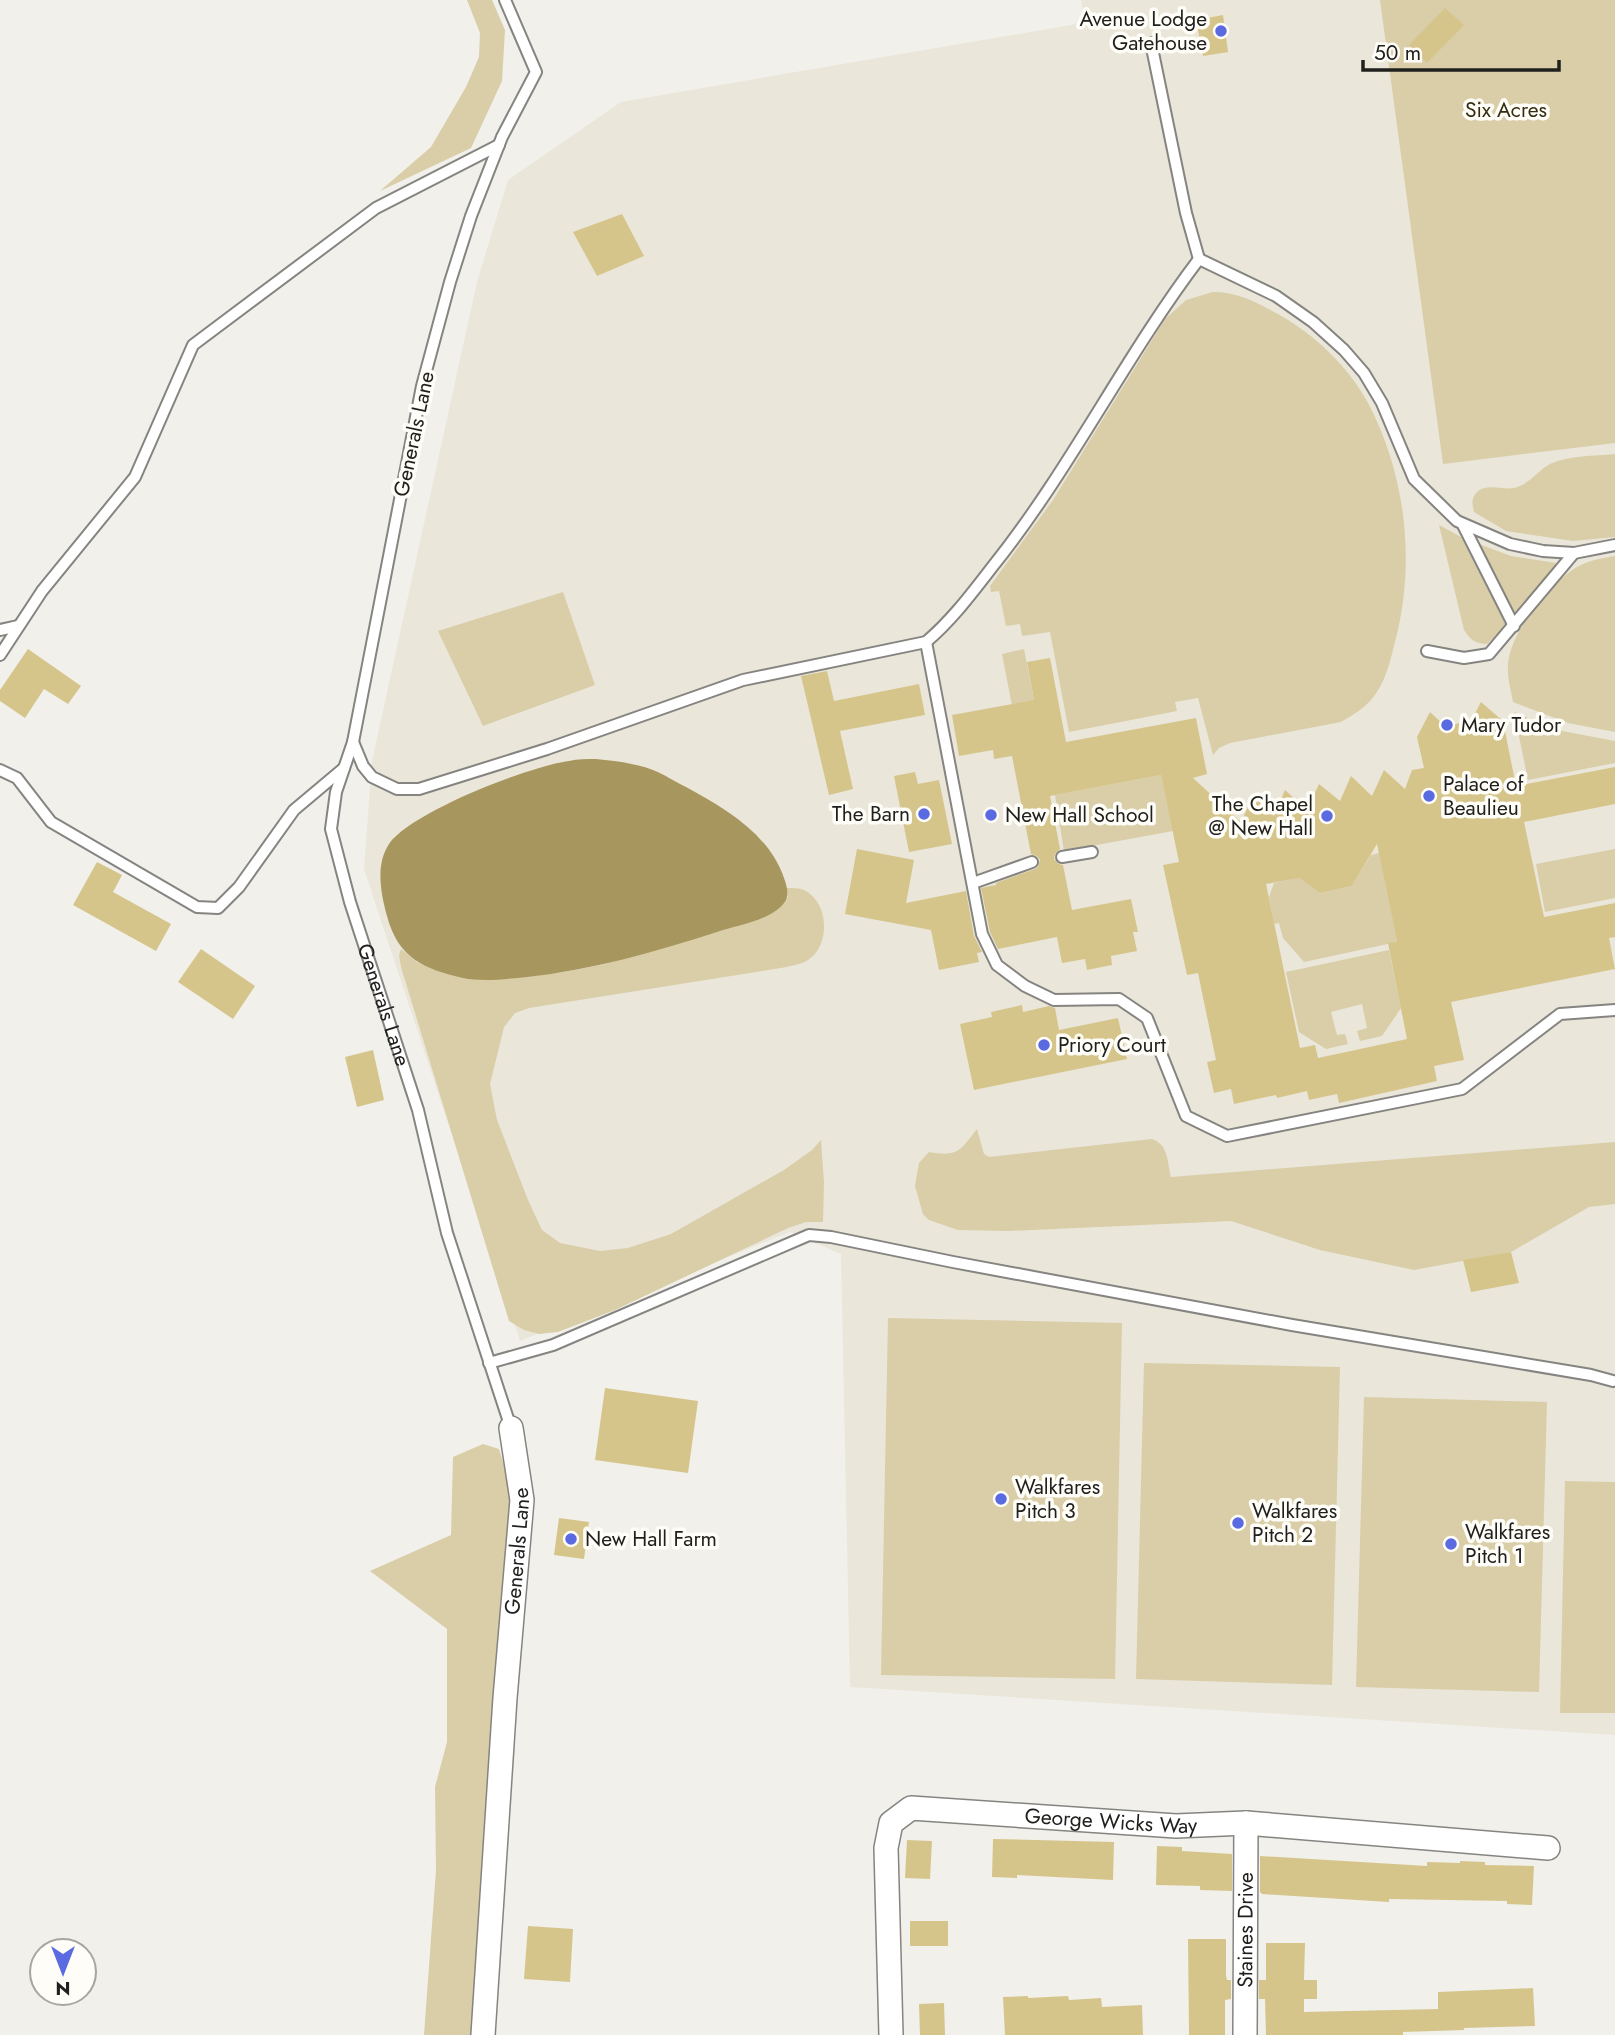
<svg xmlns="http://www.w3.org/2000/svg" width="1615" height="2035" viewBox="0 0 1615 2035" font-family="Jost,sans-serif">
  <style>
    .built { fill: #eae6da }
    .green { fill: #d9cea8 }
    .water { fill: #a7965d }
    .building { fill: #d6c58b; fill-rule: evenodd }
    .lines { fill: none; stroke-linecap: round; stroke-linejoin: round }
    .lane-casing { stroke: #858480; stroke-width: 14 }
    .street-casing { stroke: #858480; stroke-width: 26 }
    .lane { stroke: #fff; stroke-width: 10 }
    .street { stroke: #fff; stroke-width: 23 }
    .poi-dot { fill: #5a6ae1; stroke: #fffdf8; stroke-width: 2.5 }
    .labels { text-anchor: middle; stroke-width: 7; stroke-linejoin: round; paint-order: stroke }
    .poi-label { font-size: 21px; fill: #20201e; stroke: #fffdf8; text-anchor: start }
    .park-label { font-size: 21px; fill: #352d12; stroke: #fffdf8 }
    .street-label { font-size: 21px; fill: #20201e; stroke: #fffdf8 }
  </style>
  <rect width="100%" height="100%" fill="#f1f0eb"/>
  <path class="built" d="M1081,0H1615V1735L850,1687L841,1254L790,1232L520,1341L364,869L372,761L477,282L508,180L621,102L1071,25L1085,20Z"/>
  <g class="green">
    <path d="M467,0H492L505,30L502,81L471,148L380,191L431,147L466,87L479,57L480,33Z"/>
    <path d="M1380,0H1615V443L1443,464Z"/>
    <path d="M1213,292C1238,292 1256,302 1278,314C1314,334 1348,366 1368,403C1406,475 1416,563 1395,642C1390,662 1385,684 1371,700C1362,710 1351,716 1341,722L1230,743L1219,748L1213,755L1198,698L1175,702L1177,711L1069,732L1050,632L1022,636L1020,624L1006,626L999,591L991,592L990,586L1053,500L1165,319L1186,300Z"/>
    <path d="M1615,454V537L1573,541L1506,531L1474,512C1472,504 1471,498 1477,492C1487,483 1502,490 1514,488C1530,484 1537,471 1550,464C1570,455 1594,456 1615,454Z"/>
    <path d="M1439,525L1461,537L1506,625L1487,644C1475,644 1470,639 1464,630Z"/>
    <path d="M1479,544L1511,556L1556,563L1554,570L1515,615Z"/>
    <path d="M1615,556V732L1568,723L1513,702C1511,690 1507,677 1508,665C1509,634 1551,580 1579,566C1590,560 1603,558 1615,556Z"/>
    <path d="M563,592L595,685L483,726L438,631Z"/>
    <path d="M1024,649L1040,731L1015,721L1002,654Z"/>
    <path d="M1514,712L1557,730L1615,741V763L1528,780Z"/>
    <path d="M1161,775L1173,831L1064,851L1055,795Z"/>
    <path d="M1615,849V898L1545,912L1536,864Z"/>
    <path d="M1379,853L1397,942L1304,962L1283,938L1279,923L1274,924L1269,897L1274,883L1292,879L1295,875L1320,893L1352,886L1371,855Z"/>
    <path d="M787,888C792,888 799,888 804,890C829,902 831,945 808,960C803,964 793,965 787,967L529,1008L515,1013L504,1027L490,1084L497,1120L528,1200L542,1230L560,1243L600,1251L628,1248L671,1234L784,1170L812,1150L821,1140L824,1182L823,1222H806L788,1228L615,1310L558,1332L539,1334L524,1330L509,1321L401,967L399,955L401,949L417,962L469,979H504L558,973L601,965L758,919L788,897Z"/>
    <path d="M1389,950L1401,1008L1382,1036L1360,1041L1357,1031L1367,1028L1362,1004L1331,1012L1337,1035L1345,1034L1348,1044L1326,1049L1299,1032L1286,972Z"/>
    <path d="M977,1129L984,1154L989,1157L1152,1139C1169,1145 1167,1162 1171,1177L1615,1142V1204L1589,1207L1511,1252L1414,1270L1320,1250L1231,1221L1009,1231L958,1230L929,1220L923,1214L915,1186L919,1163L929,1152C958,1157 960,1151 977,1129Z"/>
    <path d="M888,1318L1122,1323L1115,1679L881,1675Z"/>
    <path d="M1144,1363L1340,1367L1332,1685L1136,1679Z"/>
    <path d="M1364,1397L1547,1402L1539,1692L1356,1687Z"/>
    <path d="M483,1444L499,1449L511,1489L504,1622L483,1841L480,2035H424L436,1870L435,1787L447,1742V1629L370,1571L451,1535L453,1457Z"/>
    <path d="M1565,1481L1615,1482V1713H1560Z"/>
  </g>
  <path class="water" d="M596,759C615,761 635,763 653,770C664,774 675,782 686,787C725,808 769,834 784,878C787,887 790,895 784,903C770,921 737,925 717,932C654,952 592,970 527,977C506,979 483,982 463,978C424,969 398,958 387,916C381,894 375,865 389,844C411,812 530,766 569,761C578,759 587,759 596,759Z"/>
  <g class="building">
    <path d="M1445,8L1464,25L1427,63L1409,45Z"/>
    <path d="M1223,15L1228,52L1203,56L1196,20Z"/>
    <path d="M622,214L644,256L597,276L573,232Z"/>
    <path d="M28,649L81,686L68,704L44,689L25,718L0,701V690Z"/>
    <path d="M1050,658L1066,742L1196,718L1207,774L1193,778L1241,822L1253,796L1274,816L1285,790L1307,810L1319,784L1340,801L1351,776L1372,796L1384,770L1405,789L1412,770L1424,768L1417,737L1430,712L1445,726L1471,721L1481,702L1503,721L1516,786L1615,767V804L1524,822L1544,917L1615,903V937L1609,938L1615,969L1451,1002L1464,1060L1434,1066L1437,1081L1339,1103L1337,1094L1309,1100L1307,1091L1277,1098L1276,1095L1234,1104L1231,1089L1214,1093L1207,1062L1216,1060L1198,973L1187,975L1163,865L1179,862L1161,775L1050,796L1060,849L1055,854L1054,859L1059,864L1063,865L1072,910L1131,899L1138,932H1133L1137,951L1111,956L1112,965L1087,970L1085,959L1062,963L1057,937L998,949L990,932L981,888L996,885V883L1035,869L1038,867L1040,860L1037,856L1031,854L1012,756L994,759L993,750L959,756L952,715L1034,700L1027,662ZM1377,844L1397,942L1388,943L1407,1039L1318,1058L1315,1045L1300,1048L1266,884L1299,878L1320,893L1352,886Z"/>
    <path d="M827,671L834,701L919,684L925,715L840,731L853,789L829,795L801,676Z"/>
    <path d="M915,772L918,784L939,780L952,844L909,852L894,776Z"/>
    <path d="M857,849L914,860L906,903L966,891L974,936L982,952L977,953L979,962L939,970L931,930L845,914Z"/>
    <path d="M97,862L122,875L113,892L171,924L156,951L73,905Z"/>
    <path d="M201,949L255,986L233,1019L178,982Z"/>
    <path d="M1022,1005L1023,1012L1049,1006L1055,1008L1059,1030L1118,1018L1127,1059L974,1090L960,1024L992,1017L991,1012Z"/>
    <path d="M373,1050L384,1100L357,1107L345,1057Z"/>
    <path d="M1511,1252L1519,1283L1471,1292L1463,1260Z"/>
    <path d="M605,1388L698,1401L688,1473L595,1460Z"/>
    <path d="M559,1518L589,1522L584,1559L554,1555Z"/>
    <path d="M993,1839L1114,1842L1113,1880L1017,1875V1878L992,1877Z"/>
    <path d="M907,1840L932,1841L930,1879L905,1878Z"/>
    <path d="M1157,1846L1182,1847V1851L1232,1854V1891L1200,1890V1886L1156,1885Z"/>
    <path d="M1260,1856L1427,1866V1862L1460,1863V1861L1485,1862V1865L1534,1866L1532,1905L1507,1904V1901L1389,1899V1902L1262,1894L1260,1892Z"/>
    <rect x="910" y="1921" width="38" height="25"/>
    <path d="M528,1926L573,1929L570,1982L524,1979Z"/>
    <path d="M1188,1939H1226V1975L1227,1980H1231V1999L1225,2000V2035H1189Z"/>
    <path d="M1266,1943H1305L1304,1980H1317V1999H1304V2012L1438,2009V1992L1533,1988L1535,2026L1464,2028V2030L1403,2032V2035H1266L1265,1999H1259V1980H1266Z"/>
    <path d="M1028,1996V1998L1068,1996L1069,2000L1101,1998L1102,2007L1142,2005L1143,2035H1005L1003,1997Z"/>
    <path d="M944,2003L945,2035H920L919,2004Z"/>
  </g>
  <g class="lines">
    <g class="lane-casing">
      <g id="lane">
        <path id="s1" d="M505,0L536,72L502,137L471,216L450,282L422,386L353,742L336,792L331,829L350,902L418,1110L447,1233L511,1428"/>
        <path d="M1151,43L1186,213L1199,259"/>
        <path d="M1199,259L1276,296L1313,322L1344,350L1364,373L1382,403L1414,479L1457,521L1510,544L1543,551L1574,553L1615,545"/>
        <path d="M1463,525L1514,626"/>
        <path d="M0,630L18,626"/>
        <path d="M926,642L982,934L997,965L1025,986L1054,1000L1119,999L1147,1018L1186,1116L1227,1136L1462,1089L1560,1014L1615,1010"/>
        <path d="M1427,651L1464,658L1489,654L1574,553"/>
        <path d="M0,655L42,591L135,477L193,345L376,208L499,145"/>
        <path d="M353,742L363,766L372,777L397,789H419L547,749L743,680L926,642C952,620 972,593 993,566C1070,470 1124,358 1199,259"/>
        <path d="M0,770L17,778L51,822L197,907L218,908L239,887L294,810L344,768"/>
        <path d="M1062,857L1092,852"/>
        <path d="M973,883L1032,862"/>
        <path d="M489,1363L553,1345L809,1235L831,1237L953,1262L1292,1325L1591,1375L1613,1381"/>
      </g>
    </g>
    <g class="street-casing">
      <g id="street">
        <path id="s2" d="M483,2035L505,1698L522,1500L511,1428"/>
        <path id="s3" d="M891,2035L886,1848L891,1823L911,1808L1176,1826L1246,1823L1548,1848"/>
        <path id="s4" d="M1245,2035L1246,1823"/>
      </g>
    </g>
    <use href="#lane" class="lane"/>
    <use href="#street" class="street"/>
  </g>
  <g class="poi-dot">
    <circle cx="1221" cy="31" r="7"/>
    <circle cx="1447" cy="725" r="7"/>
    <circle cx="1429" cy="796" r="7"/>
    <circle cx="924" cy="814" r="7"/>
    <circle cx="991" cy="815" r="7"/>
    <circle cx="1327" cy="816" r="7"/>
    <circle cx="1044" cy="1045" r="7"/>
    <circle cx="1001" cy="1499" r="7"/>
    <circle cx="1238" cy="1523" r="7"/>
    <circle cx="571" cy="1539" r="7"/>
    <circle cx="1451" cy="1544" r="7"/>
  </g>
  <g class="labels">
    <g class="poi-label">
      <text x="1207" y="26" text-anchor="end">Avenue Lodge<tspan x="1207" dy="24">Gatehouse</tspan></text>
      <text x="1461" y="732">Mary Tudor</text>
      <text x="1443" y="791">Palace of<tspan x="1443" dy="24">Beaulieu</tspan></text>
      <text x="1313" y="811" text-anchor="end">The Chapel<tspan x="1313" dy="24">@ New Hall</tspan></text>
      <text x="910" y="821" text-anchor="end">The Barn</text>
      <text x="1005" y="822">New Hall School</text>
      <text x="1058" y="1052">Priory Court</text>
      <text x="1015" y="1494">Walkfares<tspan x="1015" dy="24">Pitch 3</tspan></text>
      <text x="1252" y="1518">Walkfares<tspan x="1252" dy="24">Pitch 2</tspan></text>
      <text x="1465" y="1539">Walkfares<tspan x="1465" dy="24">Pitch 1</tspan></text>
      <text x="585" y="1546">New Hall Farm</text>
    </g>
    <g class="park-label">
      <text x="1506" y="117">Six Acres</text>
    </g>
    <g class="street-label">
      <text transform="translate(414 434) rotate(-78)" y="7">Generals Lane</text>
      <text dy="7" stroke="none"><textPath href="#s1" startOffset="1050">Generals Lane</textPath></text>
      <text dy="7" stroke="none"><textPath href="#s2" startOffset="485">Generals Lane</textPath></text>
      <text dy="7" stroke="none"><textPath href="#s3" startOffset="438">George Wicks Way</textPath></text>
      <text dy="7" stroke="none"><textPath href="#s4" startOffset="105">Staines Drive</textPath></text>
    </g>
  </g>
  <g transform="translate(63 1972) rotate(180)"><circle r="33" fill="#fffdf8" stroke="#a6a5a1" stroke-width="2"/>
  <path d="M0-5L12 26L0 18L-12 26Z" fill="#5a6ae1"/>
  <text y="-10" font-size="19" font-weight="bold" text-anchor="middle" fill="#20201e">N</text>
  </g>
  <path d="M1363 60v10h196v-10" fill="none" stroke="#20201e" stroke-width="3.5"/>
  <text x="1374" y="60" font-size="21" fill="#20201e" stroke="#fffdf8" stroke-width="5" paint-order="stroke">50 m</text>
</svg>
